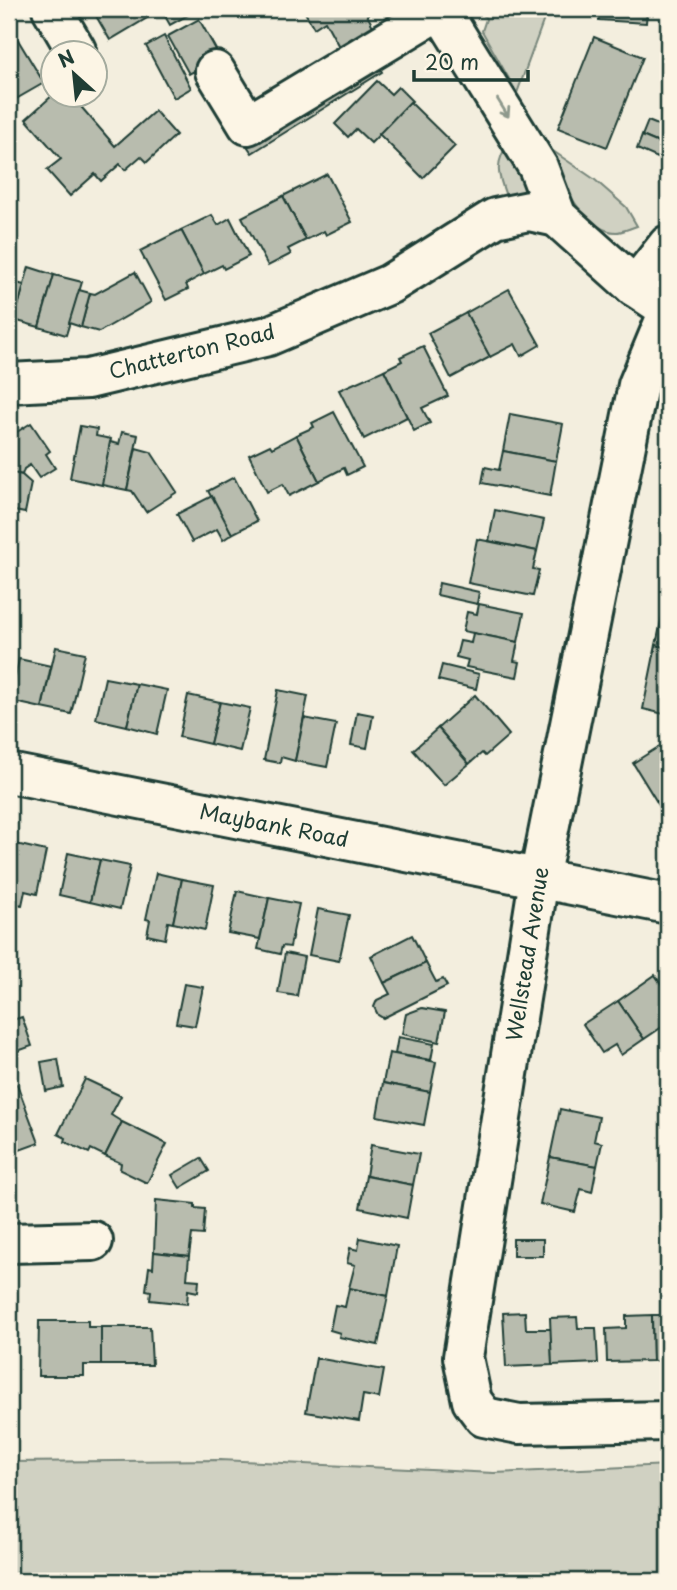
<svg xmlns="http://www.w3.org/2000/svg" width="677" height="1590" viewBox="0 0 677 1590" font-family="'Playpen Sans',sans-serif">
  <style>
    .green { fill: #d0d1c2; stroke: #78877b; stroke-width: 2 }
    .building { fill: #b8bcae; stroke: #1f3d34; stroke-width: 2 }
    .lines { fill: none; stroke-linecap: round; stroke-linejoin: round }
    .minor-casing { stroke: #1f3d34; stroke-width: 44 }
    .minor { stroke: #fcf5e5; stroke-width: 38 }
    .oneway { stroke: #8e998c }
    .labels { text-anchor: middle; stroke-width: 6; stroke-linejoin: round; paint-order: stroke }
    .street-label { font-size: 21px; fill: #1f3d34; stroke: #fcf5e5 }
  </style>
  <rect width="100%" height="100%" fill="#f3eede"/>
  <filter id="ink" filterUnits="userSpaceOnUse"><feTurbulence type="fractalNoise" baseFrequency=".0143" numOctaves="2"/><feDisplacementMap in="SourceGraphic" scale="14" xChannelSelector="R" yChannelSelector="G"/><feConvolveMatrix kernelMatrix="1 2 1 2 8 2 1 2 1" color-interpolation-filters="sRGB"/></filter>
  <g filter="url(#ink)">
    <g class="green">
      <path d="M480,9H545L544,19L517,93L482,31L486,19Z"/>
      <path d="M510,141L529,190L517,199L508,201C498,176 493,163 510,141Z"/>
      <path d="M553,151L594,179L626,207L637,226C630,228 623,232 616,232C582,231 561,178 545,153Z"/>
      <path d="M220,1460L494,1473L668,1465V1581H9V1462Z"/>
    </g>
    <g class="building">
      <path d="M92,9H149L152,15L110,40Z"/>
      <path d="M161,9H199L170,25Z"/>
      <path d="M303,9H373L374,11L367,15L377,34L343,54L325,21L314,28Z"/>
      <path d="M599,9H647L646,23L599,20Z"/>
      <path d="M199,19L220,57L189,74L168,36Z"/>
      <path d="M9,25L44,83L9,103Z"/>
      <path d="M164,36L191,88L174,98L146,46Z"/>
      <path d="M594,37L643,57L607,147L558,128Z"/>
      <path d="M372,55L382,72L252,153L241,137Z"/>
      <path d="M377,81L391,94L398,87L412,101L371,143L356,129L348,137L335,124Z"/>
      <path d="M54,94H70L115,146L155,111L176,135L147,162L141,156L125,170L120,164L101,181L95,174L70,196L47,170L61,159L26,119Z"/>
      <path d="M410,102L455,146L423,178L379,134Z"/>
      <path d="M648,121L668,129V147L642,136Z"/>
      <path d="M642,136L668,147L667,162L637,149Z"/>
      <path d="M327,174L352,222L326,235L324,231L306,240L283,196Z"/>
      <path d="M283,196L306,240L288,249L291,254L268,266L242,217Z"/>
      <path d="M212,215L218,225L230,218L249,256L224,269L222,265L204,274L181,230Z"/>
      <path d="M181,230L204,274L186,284L188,289L166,300L140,251Z"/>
      <path d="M29,267L54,275L39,327L14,320Z"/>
      <path d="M135,272L151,302L99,332L81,327L90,293L95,294Z"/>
      <path d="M54,275L82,282L66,335L39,327Z"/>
      <path d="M9,281L24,285L12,328L9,327Z"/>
      <path d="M509,289L540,345L521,356L515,344L490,357L466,313Z"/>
      <path d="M79,290L90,293L81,327L69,323Z"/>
      <path d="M466,313L490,357L451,378L428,333Z"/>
      <path d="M423,346L448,396L422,408L430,423L414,431L384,370L402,361L400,357Z"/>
      <path d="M384,370L407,417L364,439L339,390Z"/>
      <path d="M334,412L363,467L347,475L344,468L319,481L296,435L314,427L312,423Z"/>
      <path d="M510,414L563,424L556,461L503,451Z"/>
      <path d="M31,423L50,451L46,454L55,468L39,478L30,465L24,469L22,475L9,472V437Z"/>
      <path d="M80,426L97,429L96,436L111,439L102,485L70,478Z"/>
      <path d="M122,432L138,435L127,490L102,485L110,442L119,444Z"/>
      <path d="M296,435L319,481L289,496L283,484L267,492L249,455L270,445L272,448Z"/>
      <path d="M136,448L151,452L177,492L146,512L132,491L127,490Z"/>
      <path d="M503,451L556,461L550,496L482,483L485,467L499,470Z"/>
      <path d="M9,472L22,475L31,483L25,513L9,510Z"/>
      <path d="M234,477L257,521L232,534L208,491Z"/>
      <path d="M212,496L232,534L223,540L217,529L192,542L177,514Z"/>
      <path d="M495,510L544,520L537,551L489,541Z"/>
      <path d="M477,539L537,551L533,569L539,570L533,596L468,583Z"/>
      <path d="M439,583L479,592L477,604L437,595Z"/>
      <path d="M666,598H668V648L656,645Z"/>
      <path d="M479,604L524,613L518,642L463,631L467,612L477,614Z"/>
      <path d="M473,633L518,642L514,661L520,662L517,677L466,667L468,660L456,657L460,641L471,643Z"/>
      <path d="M656,645L668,648V715L643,709Z"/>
      <path d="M56,647L85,653L71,714L42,708Z"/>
      <path d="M19,659L51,666L42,708L10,701Z"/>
      <path d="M442,665L479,674L476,689L438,680Z"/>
      <path d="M105,678L137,684L127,726L96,719Z"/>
      <path d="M137,684L167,690L157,734L127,726Z"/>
      <path d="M278,690L308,696L295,761L281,757L280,763L264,760Z"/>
      <path d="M188,695L220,702L210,744L179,737Z"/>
      <path d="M475,695L509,735L485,756L482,753L469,764L438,728Z"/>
      <path d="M220,702L250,708L240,751L210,744Z"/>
      <path d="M357,712L373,715L367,748L351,745Z"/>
      <path d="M304,718L336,724L327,767L295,761Z"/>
      <path d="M438,728L469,764L444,785L413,750Z"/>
      <path d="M668,741V795L657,802L633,763Z"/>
      <path d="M668,795V833L661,821L666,818L657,802Z"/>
      <path d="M9,843L16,844L9,879Z"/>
      <path d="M16,844L46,851L37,894L25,891L22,905L9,902V879Z"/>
      <path d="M68,853L100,860L90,902L59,895Z"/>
      <path d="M100,860L130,866L120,909L90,902Z"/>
      <path d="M156,873L182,879L173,923L168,922L165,939L147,935L150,920L146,919Z"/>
      <path d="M182,879L214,885L205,930L173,923Z"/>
      <path d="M237,891L269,898L260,939L228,933Z"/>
      <path d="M269,898L299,904L290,947L282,946L280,954L258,949Z"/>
      <path d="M318,909L349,915L339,961L309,955Z"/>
      <path d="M412,935L426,963L384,983L371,956Z"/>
      <path d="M285,953L304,957L297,996L278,993Z"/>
      <path d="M426,963L436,982L443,979L447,986L383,1018L378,1015L374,1007L377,1000L390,994L384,983Z"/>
      <path d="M655,975L668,994V1023L644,1039L618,1001Z"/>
      <path d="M184,984L203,987L195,1026L176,1023Z"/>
      <path d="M618,1001L644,1039L621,1055L615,1045L602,1053L583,1024Z"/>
      <path d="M422,1008L445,1012L439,1042L402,1034L406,1014Z"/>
      <path d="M22,1017L32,1046L9,1054V1021Z"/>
      <path d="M398,1037L434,1044L431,1060L395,1054Z"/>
      <path d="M389,1053L436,1062L430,1092L383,1083Z"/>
      <path d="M58,1059L63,1087L46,1091L41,1062Z"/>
      <path d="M85,1079L121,1096L111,1115L122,1122L105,1156L91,1149L89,1153L65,1142L66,1138L58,1134Z"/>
      <path d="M383,1083L430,1092L424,1125L377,1116Z"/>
      <path d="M17,1084L39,1143L17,1151L16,1147L9,1150V1087Z"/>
      <path d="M560,1109L599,1117L594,1141L602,1143L597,1166L550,1157Z"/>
      <path d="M122,1122L167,1144L147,1183L120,1170L121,1163L105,1156Z"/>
      <path d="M371,1145L419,1154L413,1185L366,1176Z"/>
      <path d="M550,1157L597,1166L592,1192L581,1189L575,1212L540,1204Z"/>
      <path d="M201,1158L209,1171L180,1188L172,1175Z"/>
      <path d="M366,1176L413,1185L407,1218L360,1208Z"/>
      <path d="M156,1200L195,1204V1208L205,1209L203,1235L192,1234L189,1256L154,1252Z"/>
      <path d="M360,1238L397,1246L388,1296L349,1288L355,1265L347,1263L350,1248L358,1250Z"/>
      <rect x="513" y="1239" width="30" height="17"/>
      <path d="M154,1252L189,1256L187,1279L199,1280L198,1292L188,1290L187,1304L150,1300L151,1291L146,1290L149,1267L153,1268Z"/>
      <path d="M349,1288L388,1296L378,1345L339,1337L340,1333L330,1330L335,1305L345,1307Z"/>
      <path d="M525,1312L526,1329H551L552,1365L506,1367L503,1313Z"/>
      <path d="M652,1315L653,1361L607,1362L606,1329L626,1328V1316Z"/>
      <path d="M652,1315H668V1360L653,1361Z"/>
      <path d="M577,1317L578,1328H596L598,1363L552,1365L550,1318Z"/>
      <path d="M39,1321H88V1327H101V1365H84V1376H38Z"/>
      <path d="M101,1327H150L152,1365H101Z"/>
      <path d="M316,1358L384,1370L379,1398L363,1395L359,1421L306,1412Z"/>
    </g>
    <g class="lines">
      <g class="minor-casing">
        <g id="minor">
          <path d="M52,9L76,50"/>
          <path d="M440,9L538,167L557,217L635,287L668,309"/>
          <path d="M215,71L248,125L441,9"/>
          <path d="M635,287L668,245"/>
          <path d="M668,313L638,385L539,879L463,1357L472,1401L484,1417L519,1424L668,1421"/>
          <path d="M9,383L88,379L268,336L390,284L495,218L529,211L557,217"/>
          <path d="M9,773L668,904"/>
          <path d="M9,1243L93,1241"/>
        </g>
      </g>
      <use href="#minor" class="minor"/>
    </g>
    <defs><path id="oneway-shaft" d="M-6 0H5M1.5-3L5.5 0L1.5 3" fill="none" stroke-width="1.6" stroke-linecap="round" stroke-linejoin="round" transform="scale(1.75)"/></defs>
    <use class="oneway" href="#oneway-shaft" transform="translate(503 108) rotate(58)"/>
  </g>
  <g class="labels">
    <g class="street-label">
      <text transform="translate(192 352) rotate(-14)" y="7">Chatterton Road</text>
      <text transform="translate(274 826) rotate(11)" y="7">Maybank Road</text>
      <text transform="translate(528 954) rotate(-81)" y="7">Wellstead Avenue</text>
    </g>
  </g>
  <rect width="677" height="1590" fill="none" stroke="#fcf5e5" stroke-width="35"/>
  <rect x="18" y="18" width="642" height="1555" fill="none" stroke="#1f3d34" stroke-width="2.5" filter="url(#ink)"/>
  <g transform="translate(74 74) rotate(333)"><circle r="33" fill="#fcf5e5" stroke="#a4ab9e" stroke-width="2"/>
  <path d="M0-5L12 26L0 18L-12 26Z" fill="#1f3d34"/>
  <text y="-10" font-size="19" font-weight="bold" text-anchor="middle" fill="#1f3d34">N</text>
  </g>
  <path d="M414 70v10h114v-10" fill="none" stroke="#1f3d34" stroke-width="3.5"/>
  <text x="425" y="70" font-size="21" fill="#1f3d34" stroke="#fcf5e5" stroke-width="5" paint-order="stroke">20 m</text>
</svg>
